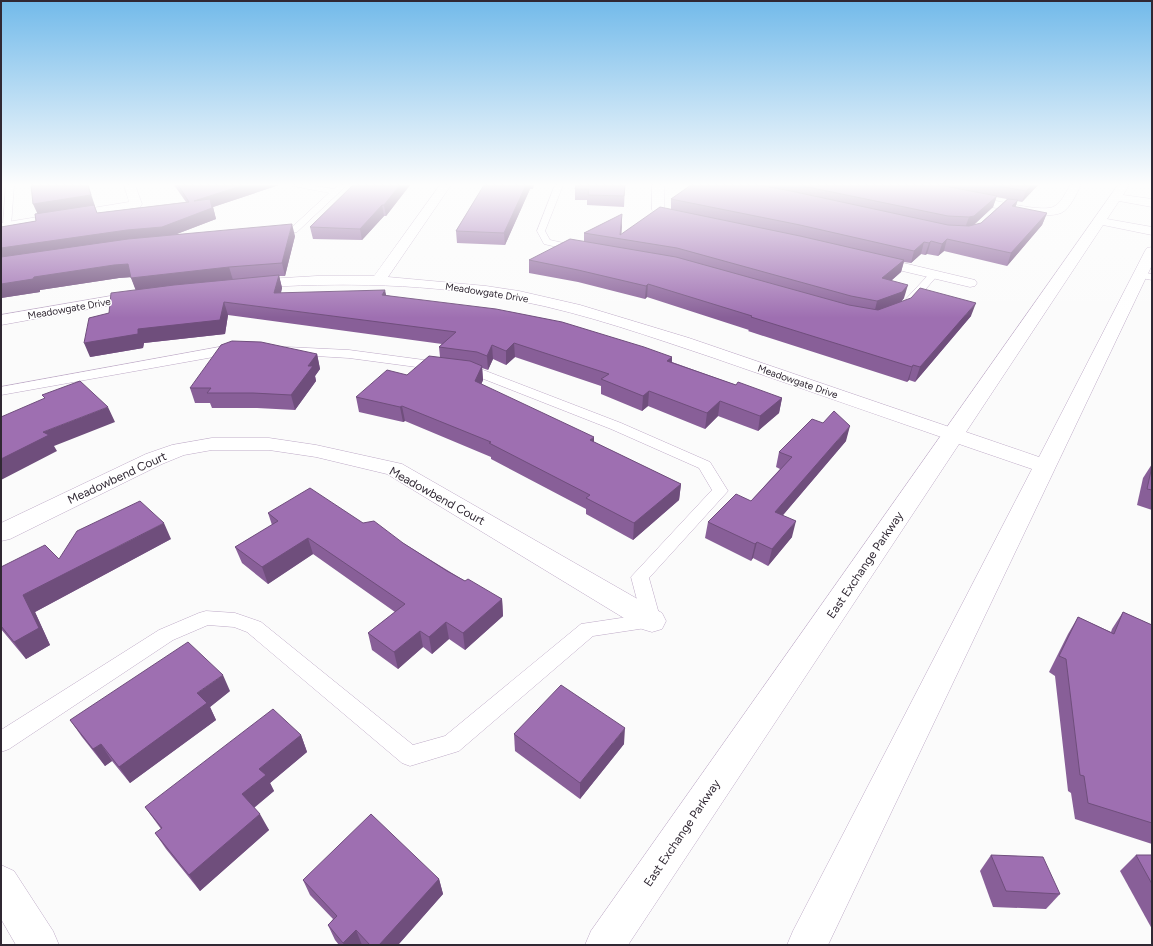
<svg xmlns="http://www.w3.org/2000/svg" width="1153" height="946" viewBox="0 0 1153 946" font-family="Figtree,sans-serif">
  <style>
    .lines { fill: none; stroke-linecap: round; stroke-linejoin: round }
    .lane-casing { stroke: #beaac7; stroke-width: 1 }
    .street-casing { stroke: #beaac7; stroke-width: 1 }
    .secondary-casing { stroke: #beaac7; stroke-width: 1 }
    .lane { fill: #fff; fill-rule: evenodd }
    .street { fill: #fff; fill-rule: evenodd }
    .secondary { fill: #fff; fill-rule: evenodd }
    .wall { fill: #885f98; fill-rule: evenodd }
    .shaded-wall { fill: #6f4e7c }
    .building { fill: #9e6fb1; stroke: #6f4e7c }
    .labels { text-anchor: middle; stroke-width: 3; stroke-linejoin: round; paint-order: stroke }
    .far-street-label { font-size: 10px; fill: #302833; stroke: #fff }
    .street-label { font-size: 12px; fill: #302833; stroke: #fff }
  </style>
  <rect width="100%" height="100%" fill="#fbfbfb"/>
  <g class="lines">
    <g class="lane-casing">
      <g id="lane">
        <path d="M6,185H14L11,226L7,229L3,226Z"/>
        <path d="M288,185H309L334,189L338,185H347L297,232L274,237L271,236L270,234L271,232L291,228L329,193Z"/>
        <path d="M555,185H563L545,231L550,240L582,247L584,249L582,251L579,252L544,244L537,231Z"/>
        <path d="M934,271L939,274L937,276L912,305H904L903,303L904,301L931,272Z"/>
        <path d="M1140,272L1152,274V280L1136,277L1135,275Z"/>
        <path d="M230,345L240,346L242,349L240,352L236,353L1,395V387Z"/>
        <path d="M286,347L349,350L439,362L443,363L445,366L443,369L439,370L349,358L282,354L280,351L282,348Z"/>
        <path d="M463,365L478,368L621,423L710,462L728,491L649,578L661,621L659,626L593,636L459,751L410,766L402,763L247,632L234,627L208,625L173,640L9,749L1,752V730L159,630L199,613L206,611L235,613L261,622L413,745L445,736L581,624L641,615L631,577L712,490L699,468L611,429L471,374L459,372L457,369L459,366Z"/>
      </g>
    </g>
    <g class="street-casing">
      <g id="street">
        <path d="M124,185H135L142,204L140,207L1,231V223L129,202Z"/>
        <path d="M440,185H451L388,277L486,286L519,291L580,305L689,338L961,431L964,435L961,439L954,441L947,439C869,412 792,385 714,358C651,337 587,314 520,301C431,283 340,282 250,288L245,287L243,284L245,281L250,280L317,276H374Z"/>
        <path d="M652,185H664V209L668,211L690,216L692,219L690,222C680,224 658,219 652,210Z"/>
        <path d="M1070,185H1081C1076,194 1071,208 1061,213C1041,221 983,205 961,199L959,197L961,195L965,194C981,197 1040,213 1053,207C1061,204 1066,192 1070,185Z"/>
        <path d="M874,256L975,280L977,283L975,286L970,287L869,263L867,260L869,257Z"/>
        <path d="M140,291L145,293L148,296L145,299L1,325V315Z"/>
        <path d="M212,438H269L316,445L402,464L662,613L666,621L662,629L652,632L642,629L387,474L316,457L269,450H212L184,455L162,464L10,539L1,541V523L146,454L172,445Z"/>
        <path d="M1,865L14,871L53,931L59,945H16L1,919Z"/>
      </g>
    </g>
    <g class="secondary-casing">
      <path id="secondary" d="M1118,185H1129L1123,195L1152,199V207L1119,201L1107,219L1152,227V235L1103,225L966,432L1039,457L1145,251L1147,248L1152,247V265L828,945H787L793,931L1032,469L959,444L628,945H585L591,931Z"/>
    </g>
    <use href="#lane" class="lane"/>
    <use href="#street" class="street"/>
    <use href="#secondary" class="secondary"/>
  </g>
  <g class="wall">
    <path d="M174,185H279L213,207L216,219L177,234L295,236L285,276H279L282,288L281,293L386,295L672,357V362L736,385L782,398L779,413L758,431L718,416L705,429L648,406L642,411L601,394V386L515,357L506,365L493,359L488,370L482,368L483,380L481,385L594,442L681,484L679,500L633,540L586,514V509L491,459V457L405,421L403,422L359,412L356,397L407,375L440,357L439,347L442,344L228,315L225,334L144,343L143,348L90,357L109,313L136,290L131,277L119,278L40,290V292L1,298V227L36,221L35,214L95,206H94L97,213L186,202Z"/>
    <path d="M410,185L386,216H384L362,240L313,239L310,227Z"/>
    <path d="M484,185H534L533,189H530L505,245L457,243L456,231Z"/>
    <path d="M625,185L624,207L587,205V200H575V189Z"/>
    <path d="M691,185H1038L1022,202L1017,201L1015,207L1047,213L1042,225L1007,266L944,251L938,256L927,254L925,255L921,254L911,263L904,262L901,272L891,281L904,298L901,302L971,316L915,382L909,380L907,382L748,331L749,330L647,297L645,299L578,282L529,273V260L584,242V233L622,225L621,235L671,209V199ZM996,197L1007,199L981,223L974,225L993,207Z"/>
    <path d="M317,354L320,369L315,376L316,381L295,410L257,408H212L210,403H195L190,388Z"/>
    <path d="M846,441L783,515L792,537L768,566L753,558L751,561L705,538L708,522L751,501L780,469L776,467L779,452Z"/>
    <path d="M1152,464V510L1137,505L1143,478Z"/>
    <path d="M268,513L363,523L403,543L465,581L502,599L503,616L465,650L449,639L432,654L423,647L398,669L372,650L368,633L395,612L313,554L268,584L242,563L235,547L272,525Z"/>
    <path d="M171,539L35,612L50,645L26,659L1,629V567L59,559Z"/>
    <path d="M1123,612L1152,625V844L1075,819L1071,793L1068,791L1055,676L1049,672L1068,634L1078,617L1111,632L1112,629Z"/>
    <path d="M230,691L210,707L216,720L130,783L112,761L105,766L82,737L70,720Z"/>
    <path d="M514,734L624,744L580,799L515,751Z"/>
    <path d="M301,735L307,752L270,783L274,791L254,808L269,830L200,891L166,849L155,833L161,829L145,807Z"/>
    <path d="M991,855L1060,894L1046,909L993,907L980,871Z"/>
    <path d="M1136,855H1152V929L1120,871Z"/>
    <path d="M439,879L443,894L398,945H339L335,940L328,925L333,919L310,895L303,880Z"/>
  </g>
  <g class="shaded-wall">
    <path d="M88,185L95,206H94L98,216L38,215L33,204Z"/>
    <path d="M244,185H279L213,207L216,219L166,238L1,261V248L194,201Z"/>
    <path d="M400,185H410L386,216L384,205Z"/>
    <path d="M526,185H530V189L505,245L504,233Z"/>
    <path d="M1032,185H1038L1022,202L1026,191Z"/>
    <path d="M997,196L993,207L970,228H965L969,217Z"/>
    <path d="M1018,200L1014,211L1012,206Z"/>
    <path d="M382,205L384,216L362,240L360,229Z"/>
    <path d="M1047,213L1042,225L1007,266L1011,253Z"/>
    <path d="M622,214V225L621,239H620Z"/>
    <path d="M292,224L295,236L285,276L282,263Z"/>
    <path d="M947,239L944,251L938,256L942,244Z"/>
    <path d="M931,241L927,254L925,255L929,243Z"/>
    <path d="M924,242L921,254L911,263L914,251Z"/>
    <path d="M904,260L901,272L879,291L882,278Z"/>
    <path d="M128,264L133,277L119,278L40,290V292L1,298V284L34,277L114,265Z"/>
    <path d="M229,267L233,280L136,291L131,278Z"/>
    <path d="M279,275L282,288L277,306L274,293Z"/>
    <path d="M648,284L647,297L645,299L646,286Z"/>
    <path d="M908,285L904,298L898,305L874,314L877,301Z"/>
    <path d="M385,290L388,303L382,295Z"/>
    <path d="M224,302L228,315L225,334L144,343L143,348L90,357L84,343L138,329Z"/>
    <path d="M976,303L971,316L915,382L920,367Z"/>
    <path d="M514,343L515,357L506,365V351Z"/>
    <path d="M492,345L493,359L488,370L487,356Z"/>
    <path d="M317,354L320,369L315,376L316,381L295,410L291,395L308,366Z"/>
    <path d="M672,357L671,372L667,361Z"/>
    <path d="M913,365L909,380L907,382L912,367Z"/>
    <path d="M482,366L483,380L476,396L475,381Z"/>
    <path d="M649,391L648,406L642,411L643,396Z"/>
    <path d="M782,398L779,413L758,431L760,416Z"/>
    <path d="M720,401L718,416L705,429L707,413Z"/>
    <path d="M402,406L405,421L403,422L400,407Z"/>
    <path d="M108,407L115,422L54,446L57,451L1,480V459L43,432Z"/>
    <path d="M850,426L846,441L772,528L775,512Z"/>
    <path d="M594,437V452L590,440Z"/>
    <path d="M681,484L679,500L633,540L634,523Z"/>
    <path d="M796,521L792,537L768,566L772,549Z"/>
    <path d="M164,523L171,539L35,612L50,645L26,659L14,642L23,595Z"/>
    <path d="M308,538L313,554L268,584L262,567Z"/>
    <path d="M757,542L753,558L751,561L755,544Z"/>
    <path d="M502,599L503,616L465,650L463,633Z"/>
    <path d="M446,622L449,639L432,654L429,637Z"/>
    <path d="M420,631L423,647L398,669L394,652Z"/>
    <path d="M223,675L230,691L210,707L216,720L130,783L119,767L197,693Z"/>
    <path d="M625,728L624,744L580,799V783Z"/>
    <path d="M301,735L307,752L270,783L274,791L251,810L242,794L259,769Z"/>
    <path d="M101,744L112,761L105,766L93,749Z"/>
    <path d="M260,814L269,830L200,891L189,875Z"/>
    <path d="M439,879L443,894L398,945H379Z"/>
    <path d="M356,930L362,945H344L343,943Z"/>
  </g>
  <g class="building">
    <path d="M31,185H88L91,195L33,204Z"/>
    <path d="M178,185H244L194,201L210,199L212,208L162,227L127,230L1,248V227L36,221L35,214L94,205L97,213L189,202Z"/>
    <path d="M353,185H400L384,205H382L360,229L310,227Z"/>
    <path d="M484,185H526L504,233L456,231Z"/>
    <path d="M576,185H625L624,196L588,195L589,189H575Z"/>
    <path d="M691,185H758L791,191L948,225L969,226L981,223L1008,199L1018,200L1012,206L1047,213L1011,253L947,239L942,244L931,241L929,243L924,242L914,251L800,225L671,199Z"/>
    <path d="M798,185H939L997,196L974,216L969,217L948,216Z"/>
    <path d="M993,185H1032L1026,191Z"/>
    <path d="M660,207L800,236L904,260L882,278L908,285L902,292L877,301L851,296L677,248L584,233L622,214L620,235Z"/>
    <path d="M292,224L282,263L229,267L131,278L128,264L114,265L34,277L33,279L1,284V257L128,239Z"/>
    <path d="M570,239L676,257L849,305L878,310L911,298L920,288L976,303L920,367L913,365L912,367L751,317L752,316L648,284L646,286L578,270L529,260Z"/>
    <path d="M279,275L274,293L385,290L382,295L496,309L562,322L644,347L672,357L667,361L736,385L738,382L782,398L760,416L720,401L707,413L649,391L643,396L601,379L609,374L514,343L506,351L492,345L487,356L477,352L439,347L456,332L224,302L220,320L138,329V334L84,343L89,318L109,313L111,293L174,285Z"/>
    <path d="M232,341L261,342L317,354L308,366H313L291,395L253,393H207L211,388H190L221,345Z"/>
    <path d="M429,356L470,361L482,366L475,381L594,437L590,440L681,484L634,523L586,498L590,495L489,443L491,442L402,406L400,407L356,397L387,370L407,375Z"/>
    <path d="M80,381L108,407L43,432L49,435L1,459V417L45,398L42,395Z"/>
    <path d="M834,411L850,426L775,512L796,521L772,549L757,542L755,544L708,522L736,494L751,501L792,457L779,452L812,419L823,423Z"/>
    <path d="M1152,466V490L1147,489Z"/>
    <path d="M310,488L363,523L374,521L403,543L447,571L465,581L468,579L502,599L463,633L446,622L429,637L420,631L394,652L368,633L405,604L308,538L262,567L235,547L278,521L268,513Z"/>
    <path d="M140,501L164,523L23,595L39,628L14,642L1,626V567L45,545L59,559L77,531Z"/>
    <path d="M1123,612L1152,625V823L1088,803L1084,776L1080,775L1066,659L1059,656L1078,617L1114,634Z"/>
    <path d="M188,642L223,675L197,693L207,703L119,767L101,744L93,749L70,720Z"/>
    <path d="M561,685L625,728L580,783L514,734Z"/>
    <path d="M273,709L301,735L259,769L266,775L242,794L260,814L189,875L155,833L162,828L145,807Z"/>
    <path d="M371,814L439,879L379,945H370L356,930L343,943L328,925L337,916L303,880Z"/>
    <path d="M991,855L1043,857L1060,894L1006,891Z"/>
    <path d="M1136,855H1152V884Z"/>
  </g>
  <linearGradient id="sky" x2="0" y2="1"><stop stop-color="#72baea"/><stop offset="0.58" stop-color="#fdfdfd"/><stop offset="1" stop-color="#fdfdfd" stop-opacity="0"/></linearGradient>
  <rect width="1153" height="318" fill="url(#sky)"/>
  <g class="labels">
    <g class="far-street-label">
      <text transform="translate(487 292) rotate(9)" y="4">Meadowgate Drive</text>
      <text transform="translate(69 308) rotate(-10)" y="4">Meadowgate Drive</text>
      <text transform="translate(798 381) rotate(19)" y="4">Meadowgate Drive</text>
    </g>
    <g class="street-label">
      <text transform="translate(117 478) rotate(-25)" y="4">Meadowbend Court</text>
      <text transform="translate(437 496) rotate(29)" y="4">Meadowbend Court</text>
      <text transform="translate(865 565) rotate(-56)" y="4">East Exchange Parkway</text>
      <text transform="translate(682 833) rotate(-56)" y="4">East Exchange Parkway</text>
    </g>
  </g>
  <rect width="1153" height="946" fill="none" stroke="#302833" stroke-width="4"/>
</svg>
